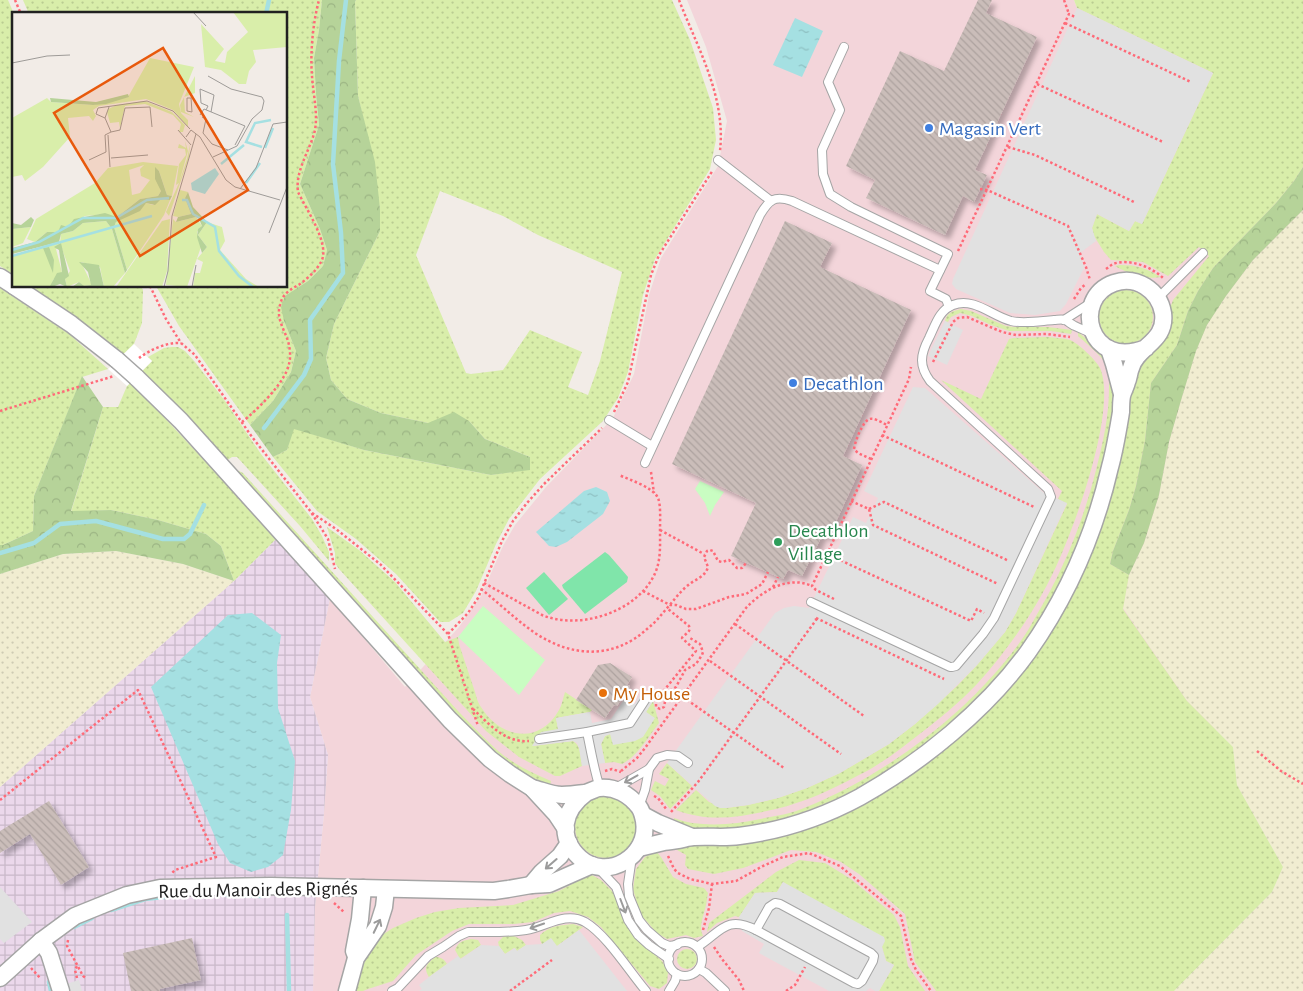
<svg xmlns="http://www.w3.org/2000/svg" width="1303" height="991" viewBox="0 0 1303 991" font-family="'Alegreya Sans',sans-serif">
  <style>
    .commercial { fill: #f3d5da }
    .industrial { fill: url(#industrial-grid) }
    .farmland { fill: url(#farmland-dots) }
    .grass { fill: url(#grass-dots); fill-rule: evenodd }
    .forest { fill: url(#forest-crowns) }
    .park { fill: #c9fdc2 }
    .pitch { fill: #80e5aa }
    .parking { fill: #e1e1e1 }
    .water { fill: url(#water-ripples) }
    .pier { fill: #fff }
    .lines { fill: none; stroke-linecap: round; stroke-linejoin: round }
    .stream { stroke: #a5e0e2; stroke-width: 4.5 }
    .building { fill: url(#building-back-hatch); filter: url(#shadow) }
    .lane-casing { stroke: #a5a5a5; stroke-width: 10 }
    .street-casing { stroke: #a5a5a5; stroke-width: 19 }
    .path { stroke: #ff6a78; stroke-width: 2.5; stroke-dasharray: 2.5 2.5; stroke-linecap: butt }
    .lane { stroke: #fff; stroke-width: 8 }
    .street { stroke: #fff; stroke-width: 16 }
    .street-bridge-casing { stroke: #a5a5a5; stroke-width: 19; stroke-linecap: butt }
    .street-bridge { stroke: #fff; stroke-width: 16 }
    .oneway { stroke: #9b9b9b }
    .shop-dot { fill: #3f7fe0; stroke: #fff; stroke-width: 2 }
    .leisure-dot { fill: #2e9e5b; stroke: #fff; stroke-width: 2 }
    .food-dot { fill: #e8710a; stroke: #fff; stroke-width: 2 }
    .labels { text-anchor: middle; stroke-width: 4.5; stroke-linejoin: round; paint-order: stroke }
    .shop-label { font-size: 20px; fill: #366cbe; stroke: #fff; text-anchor: start }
    .leisure-label { font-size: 20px; fill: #27864d; stroke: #fff; text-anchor: start }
    .food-label { font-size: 20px; fill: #c56008; stroke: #fff; text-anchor: start }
    .street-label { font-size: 20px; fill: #212121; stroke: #fff }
    .inset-river { fill: none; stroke: #a5e0e2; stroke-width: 2.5 }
    .inset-road { fill: none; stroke: #9e9b98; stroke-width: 1 }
    .view { fill: #e8590c; fill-opacity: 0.15; stroke: #e8590c; stroke-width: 2.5 }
    .inset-edge { fill: none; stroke: #212121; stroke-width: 2.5 }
  </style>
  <defs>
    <pattern id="industrial-grid" width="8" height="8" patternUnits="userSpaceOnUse" patternTransform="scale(1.25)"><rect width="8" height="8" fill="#ebd8eb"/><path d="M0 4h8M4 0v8" fill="none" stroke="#c9b9c9"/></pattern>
    <pattern id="farmland-dots" width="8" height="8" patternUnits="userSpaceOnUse" patternTransform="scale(1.25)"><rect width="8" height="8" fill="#f1edd1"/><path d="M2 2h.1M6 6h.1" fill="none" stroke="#cecbb3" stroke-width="1.8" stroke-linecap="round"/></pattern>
    <pattern id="grass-dots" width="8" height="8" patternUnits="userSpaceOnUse" patternTransform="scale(1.25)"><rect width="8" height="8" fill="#d9eeaa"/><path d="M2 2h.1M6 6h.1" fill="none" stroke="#bacc92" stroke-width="1.8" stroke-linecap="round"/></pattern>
    <pattern id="forest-crowns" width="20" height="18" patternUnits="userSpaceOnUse" patternTransform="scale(1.25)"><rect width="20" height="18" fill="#b6d399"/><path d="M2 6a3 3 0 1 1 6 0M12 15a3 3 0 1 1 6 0" fill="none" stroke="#9cb584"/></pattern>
    <pattern id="water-ripples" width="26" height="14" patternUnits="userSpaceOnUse" patternTransform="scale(1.25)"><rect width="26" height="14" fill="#a5e0e2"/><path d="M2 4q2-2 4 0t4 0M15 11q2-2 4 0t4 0" fill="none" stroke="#8ec0c2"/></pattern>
    <pattern id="building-back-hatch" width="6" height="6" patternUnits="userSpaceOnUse" patternTransform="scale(1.25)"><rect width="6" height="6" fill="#cabdb9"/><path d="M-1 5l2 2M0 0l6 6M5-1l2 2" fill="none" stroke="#ada29f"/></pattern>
    <filter id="shadow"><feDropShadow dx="4.5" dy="4.5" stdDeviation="2.5" flood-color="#0004"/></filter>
  </defs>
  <rect width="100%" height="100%" fill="#f2ece7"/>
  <path class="commercial" d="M687,0H1074L1077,8L1303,46V210L1298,217L1174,991H313L315,907L324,813L328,755L310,697L330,598L405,687L459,627L481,596L503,546L515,525L546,487L613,418L634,374L649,295L661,258L718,166L727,121L706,47Z"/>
  <path class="industrial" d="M277,538L330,598L310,697L328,755L324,813L315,907L313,991H0V787L234,581Z"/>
  <g class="farmland">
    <path d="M1303,210V991H1174L1272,892L1283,867L1237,785L1233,747L1187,701L1123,608L1129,575L1144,543L1159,495L1169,442L1182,397L1196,350L1207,325L1226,296L1253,260Z"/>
    <path d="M116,551L183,564L234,581L0,787V574L63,554Z"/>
  </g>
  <g class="grass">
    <path d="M0,0H8L14,14V275L0,266Z"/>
    <path d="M23,0H322L319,30L314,58L316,94L319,125L300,184L320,229L327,250L323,266L308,281L286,296L284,321L296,351L291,372L273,401L250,425L179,326L156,286H286V14H29Z"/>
    <path d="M356,0H672L690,40L713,108L716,140L710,169L655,259L643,295L628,372L618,398L603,421L540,479L509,519L496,544L476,591L463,613L449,622H440L396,574L356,539L317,511L273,457L287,450L293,428L364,450L491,475L530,469V457L485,439L469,421L428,423L381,413L347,399L331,380L326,358L334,324L380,231V209L365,126L358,96L355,2ZM440,191L503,216L538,235L622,272L600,361L588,395L568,387L582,352L530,330L503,370L471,374L466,373L416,255Z"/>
    <path d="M1074,0H1303V167L1294,181L1276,203L1213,268L1198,291L1188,311L1177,345L1151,383L1145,441L1136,486L1129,510L1113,551L1110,564L1129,575L1123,609L1187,701L1233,747L1237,785L1283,867L1272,892L1174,991H936L915,962L905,914L859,874L841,862L816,852L791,850L743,868L714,874L688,869L685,865L686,855L670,846C691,845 712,846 733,844L881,793L1041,646L1127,418L1134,373L1169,311L1173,300L1209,256L1199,247L1168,276L1143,262L1111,260L1104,252L1094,236L1092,228L1097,214L1129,231L1135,221L1142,224L1213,73L1077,8Z"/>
    <path d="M1119,265C1138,265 1145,268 1161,277C1145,280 1129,274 1115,266Z"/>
    <path d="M30,286H141L143,290L142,323L134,344L124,354L91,328Z"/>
    <path d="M0,288L69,334L108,369L82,377L34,496L33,531L3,545H0Z"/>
    <circle cx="1126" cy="317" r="27"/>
    <path d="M961,309L971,311L1006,326L1014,327H1048L1072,330L1071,334L1051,331H1009L991,325L972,316L960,313L951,317L948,322L945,321C947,312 954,311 961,309Z"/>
    <path d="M1078,332C1089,341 1103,351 1109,365C1123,397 1106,455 1096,488C1081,539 1062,585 1033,630C1027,638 1022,648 1016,655C954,734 859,804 760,824C739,828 717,831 695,828C688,827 680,824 673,823L674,818C680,820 686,822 692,823C715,826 738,824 760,819C775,816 790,814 804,808C885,776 969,713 1020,642C1026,634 1031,625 1036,616C1063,571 1083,522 1096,470C1103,442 1109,417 1109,388C1109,381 1109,373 1107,366C1103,357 1086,343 1078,336Z"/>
    <path d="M1047,337C1055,338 1063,338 1070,340C1078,343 1096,360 1100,368C1119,411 1069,545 1047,585C1028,621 1004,654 977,684C959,703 938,720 917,736C905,745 893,755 880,763C873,768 865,772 857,776C831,790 805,802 776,809C741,817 710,823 676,810L696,790L709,802L726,808L748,805L778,798L807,788L840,773L889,744L915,724L957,686L977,665L1005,632L1016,613L1067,504L1058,499L1062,491L941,380L981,399L1009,339L1013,338Z"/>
    <path d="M172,347H178L185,351L195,362L225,401L261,454L312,519L322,536L329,552V561L300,526L237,457H232L226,461C199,430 173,398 141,372L152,361L148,357L164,348Z"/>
    <path d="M131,382L277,538L234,581L221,546L206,534L158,520L111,510L71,512L103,407H118L127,386Z"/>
    <path d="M234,470L239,471L243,473L458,711C471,724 484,738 497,750C513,764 532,773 551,781L550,786C535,779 521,772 508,763C492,752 479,739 465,726Z"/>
    <path d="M327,527L359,550L395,582L445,642L458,637L459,644C464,659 469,674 474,689C476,694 477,702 481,707C500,738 539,746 559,710C562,705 563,698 565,692L592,710L590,712L556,718L558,729L533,746L573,741C582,746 580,758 582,766L560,776H555L519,757L486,731L339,569L335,563V553Z"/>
    <path d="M653,701L659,723C648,737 638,756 622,764L614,762L605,763L601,744L605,736L654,718L646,712Z"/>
    <path d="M667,763L692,786L670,809L660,796L651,790L655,781L665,786L669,779L659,774Z"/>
    <circle cx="606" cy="827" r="31"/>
    <path d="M656,851L661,857L673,877L686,884L704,888L708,893C707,897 707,901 706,905C704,916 698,926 703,936L694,938L686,935L667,939L657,933L640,914L633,889L636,869L645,857Z"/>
    <path d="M799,860L825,863L851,879L894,915L900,927L908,966L925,991H879L894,965L886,961L882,947L783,882L777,892L755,893L739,917L735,916L717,923L707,932L709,923L776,872Z"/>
    <path d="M590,874L601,880L612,891L618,903L622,917L635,937L662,961L668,972L667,983L659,989L650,986L601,927L588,917L570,911L554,913L533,922L514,924H469L452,931L416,955L393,981L368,989L363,991H354L361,971L367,956L376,942L382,935L393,928L416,918L435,912L459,908L513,905L559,891L572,884L583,876Z"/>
    <path d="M573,924L583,927L557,946L542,944L540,940V935C549,926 561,925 573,924Z"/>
    <path d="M512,935L522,940L526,945L517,951L514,948L505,954L499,946L498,942L503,937Z"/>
    <path d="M471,939L478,940L481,945L460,959L455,950C459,941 462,941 471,939Z"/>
    <circle cx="687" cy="959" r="10"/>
    <path d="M435,957C441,957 444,959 447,964L429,977C423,967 427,964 435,957Z"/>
  </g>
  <g class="forest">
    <path d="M322,0H356L355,2L358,96L375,162L380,209V231L334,324L326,358L331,380L347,399L381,413L428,423L454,412L469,421L485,439L530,457V470L491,475L364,450L294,429L287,450L273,457L250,425L273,401L291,372L296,351L284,321L281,307L285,296L308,281L323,266L327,250L320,229L300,184L319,125L316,94L314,58L319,30Z"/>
    <path d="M1303,167V210L1253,260L1226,296L1207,325L1196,351L1182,397L1169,442L1159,495L1144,543L1129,575L1110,564L1113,551L1129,510L1136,486L1145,441L1151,383L1177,345L1188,311L1198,291L1213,268L1276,203L1294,181Z"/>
    <path d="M82,376L103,407L71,511L111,510L158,520L206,534L221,546L234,581L183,564L116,551L63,554L0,574V545H3L33,531L34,496Z"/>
  </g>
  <g class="park">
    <path d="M700,481L724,492L715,505L710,516L705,503L695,489Z"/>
    <path d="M483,606L545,660L519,695L458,637Z"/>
  </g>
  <g class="pitch">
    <path d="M605,552L609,555L628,577L627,582L585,614L563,588L562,585Z"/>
    <path d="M544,572L568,599L549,615L526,588Z"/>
  </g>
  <g class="parking">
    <path d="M1077,8L1213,73L1142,224L1135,221L1129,231L1097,214L1092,228L1096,241L1080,253L1084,268L1066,304L1060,311L1035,315L1010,313L956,289L952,284L953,279Z"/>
    <path d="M945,321L963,330L947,365L928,356Z"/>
    <path d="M913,387L925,388L1044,493L1067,503L1016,613L1005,632L977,665L938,704L915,724L889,744L840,773L807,788L778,798L748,805L726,808H720L715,806L667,763L775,613L784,608L794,606L809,608L853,517L866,523L878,498L864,491Z"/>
    <path d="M641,693L653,701L646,712L655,718L643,737L635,741L613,745L610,734L605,736L601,744L605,763L582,766L579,748L577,743L573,741L532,746L541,732L558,729L556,718L590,712L592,723L611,719L625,698L635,704Z"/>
    <path d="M783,882L884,937L885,941L882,947L886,961L894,965L879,991H875L870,988L866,991H829L759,953L764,944L742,931L739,917L755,893L777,892Z"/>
    <path d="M0,887L32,922L4,943L0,939Z"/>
    <path d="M579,930L627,991H419L422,989L419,985L429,977L458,956L461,959L481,945L499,946L505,954L515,948L517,951L526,945L542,944L551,938L557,946Z"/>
    <path d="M79,980L82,991H68L66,984Z"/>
  </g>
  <g class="water">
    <path d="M795,18L823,31L802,77L773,65Z"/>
    <path d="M596,487L607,492L610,501L603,514L567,542L556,547L549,546L536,532L584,491Z"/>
    <path d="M252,613L281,635L277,663L278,708L295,761L291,810L283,855L268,867L251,872L230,863L218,844L151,687L228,615Z"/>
  </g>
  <path class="pier" d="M134,344L152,361L127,386L108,369Z"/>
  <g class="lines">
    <g class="stream">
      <path d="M266,14L269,0"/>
      <path d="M264,428L304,375L311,359L310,320L343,273L341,233L333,164L339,61L346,0"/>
      <path d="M0,553L34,543L60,524L96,521L163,539H184L190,534L204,505"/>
      <path d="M226,895L262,896"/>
      <path d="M111,910L145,899L173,896"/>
      <path d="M287,915L289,991"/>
      <path d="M74,927L92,918"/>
      <path d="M49,982L51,991"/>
    </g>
  </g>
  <g class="building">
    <path d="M978,0H992L986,13L1037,37L975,170L987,175L974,202L963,196L945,235L866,198L875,180L846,166L900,51L944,71Z"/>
    <path d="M785,221L832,243L820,267L911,310L843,456L862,465L829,537L823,534L802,576L788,570L783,579L731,556L756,503L672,464Z"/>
    <path d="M610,663L632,677L627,685L630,686L617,706L614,705L605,718L576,700L598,665Z"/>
    <path d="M49,801L89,867L61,885L30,834L0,853V831Z"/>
    <path d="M192,938L201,980L160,989V991H131L123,953Z"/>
  </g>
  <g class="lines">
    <g class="lane-casing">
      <g id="lane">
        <path d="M844,47L828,82L840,110L822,150L823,174L830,194L851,207L948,254L930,291L946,299L949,307"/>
        <path d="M718,160L771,201"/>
        <path d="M1158,298L1203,253"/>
        <path d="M1064,320L1092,302"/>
        <path d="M609,420L652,446"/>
        <path d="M645,463L760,215C769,200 774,195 792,201L940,270"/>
        <path d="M811,602L950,667H952L956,666L983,634L994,618L1051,497L1048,489L930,381C919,366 920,355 929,338C935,326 939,310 953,305C974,297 992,316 1011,321C1024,324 1040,321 1054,320C1057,320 1062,319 1065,320C1069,322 1072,325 1075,326C1081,329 1087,331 1093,334"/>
        <path d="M587,732C591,751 594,770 600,788"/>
        <path d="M539,739L587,732L630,723L647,697"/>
        <path d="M614,789L649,769L657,758L667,755L678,756L688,763"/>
        <path d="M639,807L645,790L649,769"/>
        <path d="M632,857L628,884L629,896L639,920L647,930L662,943L669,946L677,945"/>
        <path d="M598,868L616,887L628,920L638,935L649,945L669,959"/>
        <path d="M775,903L780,904L871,953L874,956L873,961L862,981L858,984L854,983L756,930L769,907Z"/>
        <circle cx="685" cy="959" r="17"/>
        <path d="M697,947C720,933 726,914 756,930"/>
        <path d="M699,969L706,973L725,991"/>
        <path d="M392,991L398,988L428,956L443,947L459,936L468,932C487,932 507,933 526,930C546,927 565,911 585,922C607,935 629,971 646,991"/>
        <path d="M669,991L675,981L677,974"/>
      </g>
    </g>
    <g class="street-casing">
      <g id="street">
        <path d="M0,277L14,286"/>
        <path d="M14,286L71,324L117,360"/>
        <path d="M1109,349L1114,364L1122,394"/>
        <path d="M136,377L181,421L450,720L490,759L510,774L532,788L556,814L566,829"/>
        <path d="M532,788C541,790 552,795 562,795C569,795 577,794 585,793C590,792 594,789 599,788C615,786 630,795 639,807C642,811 643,816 644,821C650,856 607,882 580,858C557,837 563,810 586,793"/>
        <path d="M643,815L658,823L692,837"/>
        <path d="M639,848C647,846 656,844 664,842C669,841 674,841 679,840C684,839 689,837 694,837C709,836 724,838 739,836C781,831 823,817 860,797C922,762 986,710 1028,652C1067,597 1095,532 1110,467C1115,449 1118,430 1121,412C1121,407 1121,401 1122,396C1123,391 1126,387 1127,382C1129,378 1129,372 1131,368C1137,346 1167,342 1163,313C1159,290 1136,275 1114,283C1071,298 1088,371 1146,348"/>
        <path d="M531,885L542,872L560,856L569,843"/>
        <path d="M41,941L49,953L61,991"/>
        <path d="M356,956L354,951L360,919L363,888"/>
        <path d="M0,978L41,941L75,916L127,895L160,888L271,886L494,891L508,889L531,885L549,884L592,865"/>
        <path d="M347,991L356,958L378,926L384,907L386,889"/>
      </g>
    </g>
    <g class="path">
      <path d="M15,0L21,14"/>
      <path d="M679,0C698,49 726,97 720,151"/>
      <path d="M1064,0L1069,14"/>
      <path d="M1065,23L1191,82"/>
      <path d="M1037,84L1163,142"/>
      <path d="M1008,147L1035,155L1134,202"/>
      <path d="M980,189L987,190L1068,226L1086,267L1090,280"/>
      <path d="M958,251L1069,14L1075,17"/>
      <path d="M1106,269C1109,267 1111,265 1113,264C1129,258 1152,267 1163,278"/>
      <path d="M150,286L166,319L181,343L195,355L252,437L311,512L328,539L335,569"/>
      <path d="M1074,299L1081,288L1086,284"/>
      <path d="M139,358C150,350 166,342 181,343"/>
      <path d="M933,362L953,322L958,318L967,317L1002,332L1016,335L1047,334L1070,337"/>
      <path d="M0,411L114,376"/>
      <path d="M614,412L628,382L651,275L659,255L713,170"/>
      <path d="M242,422C257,410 285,383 289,364C291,357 290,348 288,341C284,329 276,318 280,305C282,294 291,289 300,284C308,278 316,271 321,262C331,245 306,209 298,192C295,170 310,151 315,130C318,113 313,93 312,76C310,53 313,22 319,0"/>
      <path d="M882,435L1034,507"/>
      <path d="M871,459L858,453L854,449C855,443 857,438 859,433C868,415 870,416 887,425"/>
      <path d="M651,472L654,493"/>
      <path d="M851,501L869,509L873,525L998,584"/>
      <path d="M869,509L884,502L1009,561"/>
      <path d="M312,513L336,529L380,564L448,634L478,726"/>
      <path d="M660,530L704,554"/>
      <path d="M827,554L971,621L977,609L984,613"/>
      <path d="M484,583L542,615C581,631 640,611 656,571C661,558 660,543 660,529C660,521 661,505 658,498C653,487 630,480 619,475"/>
      <path d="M773,587L778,577"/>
      <path d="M481,589C499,603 516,620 535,633C571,657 613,660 647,629C655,623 661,615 668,607C674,600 679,593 686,587C694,579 705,578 708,567L704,557L707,551L710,550L713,551L718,561L722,562L729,560L737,568H742L746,563"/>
      <path d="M643,591L670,605H676L686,609H696L729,597L746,594L762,584L768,572"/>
      <path d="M834,599L816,590L812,586L909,379L911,367"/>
      <path d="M816,618L944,679"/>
      <path d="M735,624L864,716"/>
      <path d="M448,634L468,613L478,598L502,541L513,521L527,503L544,484L602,428"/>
      <path d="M710,661L841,754"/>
      <path d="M683,697L784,768"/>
      <path d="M657,699L696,651L682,638C684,634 689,634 690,628L689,626L668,609V607"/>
      <path d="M656,704V707L660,709L664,707L666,696L669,691L676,687L685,670L696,664L702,655L703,652L700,644L690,638"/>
      <path d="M473,709C489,724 505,743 529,741"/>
      <path d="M1257,751L1281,771L1303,784"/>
      <path d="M605,771L612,769L621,772"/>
      <path d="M621,771L637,758L645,748L746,608C762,591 788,575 812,586"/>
      <path d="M654,796L658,798L667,810"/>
      <path d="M0,800L138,690L216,857L175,870L172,873"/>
      <path d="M671,812L698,782L816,620V616"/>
      <path d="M668,856L674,869L678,873L690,879L712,884L736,881L763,866L783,857L809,853L840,866L901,916L911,959L916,970L931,991"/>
      <path d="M334,903L345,913"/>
      <path d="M703,930L709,908L712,884"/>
      <path d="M68,940L67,946L83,976L86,978"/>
      <path d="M714,947L722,959L739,980L744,991"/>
      <path d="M31,968L41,979"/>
      <path d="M77,978L75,970L77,966"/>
      <path d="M510,991L552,960"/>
      <path d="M786,991L795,985L805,967"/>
    </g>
    <use href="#lane" class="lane"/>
    <use href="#street" class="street"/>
    <g class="street-bridge-casing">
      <path id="street-bridge" d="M117,360L136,377"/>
    </g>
    <use href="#street-bridge" class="street-bridge"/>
  </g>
  <defs><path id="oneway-shaft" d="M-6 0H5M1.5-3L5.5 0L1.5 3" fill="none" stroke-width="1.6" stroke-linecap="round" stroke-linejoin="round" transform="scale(1.25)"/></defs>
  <g class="oneway">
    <use href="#oneway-shaft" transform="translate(631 779) rotate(151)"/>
    <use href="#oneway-shaft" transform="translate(551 864) rotate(139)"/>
    <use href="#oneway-shaft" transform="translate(623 906) rotate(69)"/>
    <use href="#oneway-shaft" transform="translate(377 926) rotate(-64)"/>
    <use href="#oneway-shaft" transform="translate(537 926) rotate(161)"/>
  </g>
  <g class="shop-dot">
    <circle cx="929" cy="128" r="5"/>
    <circle cx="793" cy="383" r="5"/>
  </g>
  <circle class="leisure-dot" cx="778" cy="542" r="5"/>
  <circle class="food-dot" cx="603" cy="693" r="5"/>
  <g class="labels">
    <g class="shop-label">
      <text x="939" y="135">Magasin Vert</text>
      <text x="803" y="390">Decathlon</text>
    </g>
    <g class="leisure-label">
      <text x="788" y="537">Decathlon<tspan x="788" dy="23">Village</tspan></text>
    </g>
    <g class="food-label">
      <text x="613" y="700">My House</text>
    </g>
    <g class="street-label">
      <text transform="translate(258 889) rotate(-1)" y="7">Rue du Manoir des Rignés</text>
    </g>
  </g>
  <g transform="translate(12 12)">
    <rect width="275" height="275" fill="#f2ece7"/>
    <path d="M221,0H275V35L241,38L244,50L237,59L234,72H227L209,58L193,55L189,12L212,37L203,49L213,51L215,40L236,20ZM138,46L182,55L167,92L169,101L176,108V115L161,98L134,87L87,94L81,98L84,104L81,109L77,104L56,106L58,125L31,155L13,169L10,163L0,165V106L35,86L39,90L81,93L116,85ZM183,64V81L172,85L173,100L182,105L169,100L168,93ZM133,89L160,100L173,113L171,120H167L169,112L161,103L133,92L113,94L108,116L107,110L98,111L95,100L93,104L96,97L105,93ZM173,129L176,139L167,171L175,147L178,132L177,145L157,204L154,200L167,171L164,173L167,152L174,143L173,137L166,136L167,132L174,136ZM131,150L166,154L160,184L155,183L147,159L143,156L149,179L146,184L128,187L105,205L93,202L73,204L46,220H35L23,230L15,227L24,207L83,171L96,156ZM132,153L128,157L129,164L138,168L128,181L120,183L117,158ZM168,178L176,180L173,186L179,202L166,205L161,204ZM149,187L158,188L152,203L115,258L102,215L104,210L134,191L141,193ZM184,205L190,214L185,220L189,235L175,275L154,273L161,207L164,210ZM158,207L155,259L150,275H104L150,209ZM94,209L100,217L113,261L101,275H92L88,255L69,250L80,273L71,274L67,270L55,275L53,267L58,259L50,237H44L50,260L41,268L40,275H0V244L48,231L49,222L61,219L71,211ZM195,210L210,215L213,229L208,238L234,267L247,275H181L183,261H188L191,250L185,247L195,235L186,223ZM19,215L11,231L0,235V217Z" fill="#d9eeaa" fill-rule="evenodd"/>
    <path d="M116,82L117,85L94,92L81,93L39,90L38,86L84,90ZM143,155L147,159L155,183L160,184L158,188L149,187L143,193L134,191L128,199L104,210L102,215L115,258L113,261L100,217L94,209L71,211L61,219L49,222L47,230L0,242V236L23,230L35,220H46L49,213L56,215L62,207L93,201L105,205L128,187L146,184L149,179L143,167ZM176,180L181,195L195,210L186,223L195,235L190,241L185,225L186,217L190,214L187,207L184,205L164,210L166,205L179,202L173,186ZM19,205L22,208L19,215L0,217V211L9,213ZM49,231L57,264L53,267L55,275L48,272L40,275L38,274L45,261L50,260L47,238L42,235ZM37,235L42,248L41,261L31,236ZM67,250L87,253L92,275H60L67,270L72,274L79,273L76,260Z" fill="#b6d399"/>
    <path d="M203,156L207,162L193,182L180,178L179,171Z" fill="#a5e0e2"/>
    <path class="inset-river" d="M250,135L234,130L243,111L259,108M253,136L261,116M209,152L232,133M234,171L248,151M170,188H175L181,202L203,215L207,239L227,264L241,275M0,238L27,230L71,206H104L135,188L157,186M0,244L140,204"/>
    <path class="inset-road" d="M181,0L194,14M0,51L35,44L58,43M196,64L219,77L250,85L252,89L250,98L240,107L225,134L201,145M175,86H179L180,100L175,99ZM97,95L93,106L99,120L108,118L113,96L138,95L140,115M194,98L196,94L189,91L188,77L202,83L199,100M188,103L192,97L233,114L223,133M190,105L194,107L191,121L200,132L216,138M93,106L84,102L86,96L135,89L161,99L178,117M166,118L179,133M96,123L98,155M174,125L179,118L188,125L214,168L223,175L268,188M99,146L136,143M77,148L94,140L93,123L99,120M228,177L244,156L261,112L275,110M257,221L275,175M152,275L156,259L160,204L184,122M180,275L184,253"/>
    <path class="view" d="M151,36L236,178L128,244L42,101Z"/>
    <rect width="275" height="275" class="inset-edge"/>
  </g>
</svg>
